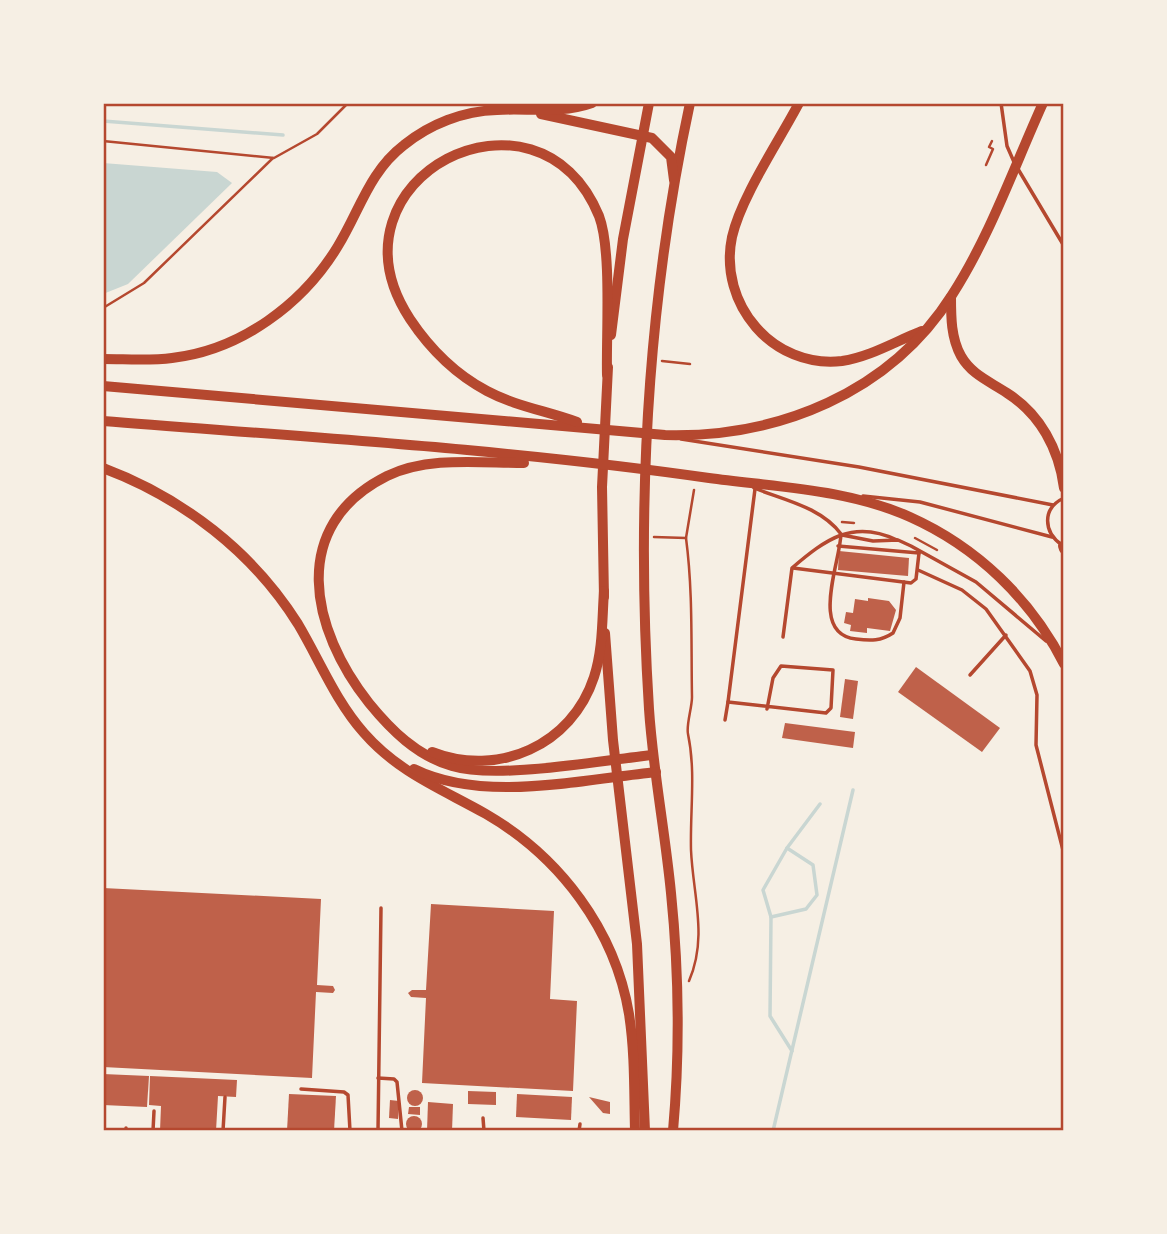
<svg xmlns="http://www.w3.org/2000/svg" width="1167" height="1234" viewBox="0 0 1167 1234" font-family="'DM Sans',sans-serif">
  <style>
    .water { fill: #c9d6d2 }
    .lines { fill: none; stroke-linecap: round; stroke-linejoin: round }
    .stream { stroke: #c9d6d2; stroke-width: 3.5 }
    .building { fill: #bf614a }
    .path { stroke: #b5482f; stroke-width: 2.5 }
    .service { stroke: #b5482f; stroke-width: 3.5 }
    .secondary { stroke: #b5482f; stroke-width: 10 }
    .primary { stroke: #b5482f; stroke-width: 10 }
    .neatline { fill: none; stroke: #b5482f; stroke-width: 2.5 }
  </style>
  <rect width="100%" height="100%" fill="#f6efe4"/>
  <path class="water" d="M103,163L217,172L232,183L128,284L103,294Z"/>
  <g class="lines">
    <g class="stream">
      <path d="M103,121L283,135"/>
      <path d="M787,848L813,865L817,895L806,909L771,917L770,1016L792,1051"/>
      <path d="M771,917L763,890L787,848L820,804"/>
      <path d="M773,1131L853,790"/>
    </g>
  </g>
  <g class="building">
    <path d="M839,551L909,558L908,576L838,570Z"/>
    <path d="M868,598L889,601L896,610L890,631L867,628V633L850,631L851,625L844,623L846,612L853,613L855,599L868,601Z"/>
    <path d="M916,667L1000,728L982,752L898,692Z"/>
    <path d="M845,679L858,681L853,719L840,717Z"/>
    <path d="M785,723L855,732L853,748L782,738Z"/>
    <path d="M103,888L321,899L317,985L333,986L335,990L333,993L316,992L312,1078L103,1067Z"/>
    <path d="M431,904L554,911L550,999L577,1001L573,1091L422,1083L426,998L411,997L408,993L412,990H426Z"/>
    <path d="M103,1074L149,1076L147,1107L103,1105Z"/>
    <path d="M150,1076L237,1080L236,1097L218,1096L216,1131H160L161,1106L149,1105Z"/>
    <circle cx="415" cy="1098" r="8"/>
    <path d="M468,1091L496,1092V1105L468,1104Z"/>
    <path d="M289,1094L336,1096L334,1131H287Z"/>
    <path d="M517,1094L572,1097L571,1120L516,1117Z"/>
    <path d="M589,1097L610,1102V1114L603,1113Z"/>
    <path d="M390,1100L399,1101L398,1119L389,1118Z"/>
    <path d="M428,1102L453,1104L452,1131H427Z"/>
    <path d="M409,1107H420V1115L408,1114Z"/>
    <circle cx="414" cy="1124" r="8"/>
  </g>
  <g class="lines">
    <g class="path">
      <path d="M103,141L274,158L317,134L348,103"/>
      <path d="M986,165L993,149L989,147L992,141"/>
      <path d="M103,308L144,283L273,158"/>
      <path d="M662,361L690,364"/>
      <path d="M842,522L854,523"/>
      <path d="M654,537L686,538L694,490"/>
      <path d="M686,538C693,591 691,644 692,697C692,708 686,725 688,734C696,772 690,810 691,850C693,896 708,937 689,981"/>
      <path d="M915,538L937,550"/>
    </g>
    <g class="service">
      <path d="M1001,103L1007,146L1014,162"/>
      <path d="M1018,169L1064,246"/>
      <path d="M681,439L859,467L1053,505"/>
      <path d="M754,488C784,500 821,507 841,534C840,563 809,634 856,639C871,641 881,641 893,633L900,618L904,582"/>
      <path d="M755,489L728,702L826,713L831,708L833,670L781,666L773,678L767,709"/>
      <path d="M863,496L920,502L1052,537"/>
      <path d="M842,535L873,541L898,540L911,546L976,582L1046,641"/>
      <path d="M1062,545C1043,532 1042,508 1064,498"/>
      <path d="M838,546L919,553"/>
      <path d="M793,568L911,583L916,579L919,553"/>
      <path d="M918,570L962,590L986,609L1030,671L1037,695L1036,745L1064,854"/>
      <path d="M783,637L792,568C826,539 853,519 897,540"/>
      <path d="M970,675L1006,635"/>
      <path d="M725,720L728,702"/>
      <path d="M378,1078L394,1079L397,1082L402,1131"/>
      <path d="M301,1089L344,1092L348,1095L350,1131"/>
      <path d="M483,1118L484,1131"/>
      <path d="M126,1131V1128"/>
      <path d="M153,1131L154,1111"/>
      <path d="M223,1131L225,1097"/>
      <path d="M378,1131L381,908"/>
      <path d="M579,1131L580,1124"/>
    </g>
    <g class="secondary">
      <path d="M611,335L623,239L649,103"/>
      <path d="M604,597L602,487L608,367"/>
      <path d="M605,633L613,740L637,944L645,1131"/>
      <path d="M673,1131C680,1052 679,972 671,893C665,831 653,770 649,709C636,505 647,303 690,103"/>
    </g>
    <g class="primary">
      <path d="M799,103C779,141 741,197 732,237C718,304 773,369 842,361C870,357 896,341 922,331"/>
      <path d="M541,114L652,138L671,157L674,180"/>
      <path d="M951,297C951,317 951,338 961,356C972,375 989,381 1007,393C1040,414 1059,449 1064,488"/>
      <path d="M103,359C126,359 150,361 172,358C241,350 303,304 338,246C360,210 369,172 404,145C430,124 463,111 497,110C528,108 561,114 592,103"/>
      <path d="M103,386L665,435C778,438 890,393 952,295C990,236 1014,167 1043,103"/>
      <path d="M103,421C305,437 508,449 709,478C776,487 848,489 910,517C977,547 1031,599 1064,664"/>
      <path d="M577,422C547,411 515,406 487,391C455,374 430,349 410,319C318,178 538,67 599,216C612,250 606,335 607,375"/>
      <path d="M524,463C480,463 428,456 387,476C287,526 311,630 369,703C391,730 417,756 452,766C498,780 602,760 653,755"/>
      <path d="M103,468C183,498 253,552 298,624C320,661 335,700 364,733C399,773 442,789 486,814C560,857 615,930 629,1014C635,1053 634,1092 635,1131"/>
      <path d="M1063,546L1064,549"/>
      <path d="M432,752C498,778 572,745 594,677C603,650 602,619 604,591"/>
      <path d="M414,769C483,803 580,780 656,772"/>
    </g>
  </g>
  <rect width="1167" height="1234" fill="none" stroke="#f6efe4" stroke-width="210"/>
  <rect x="105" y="105" width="957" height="1024" class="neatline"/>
</svg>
